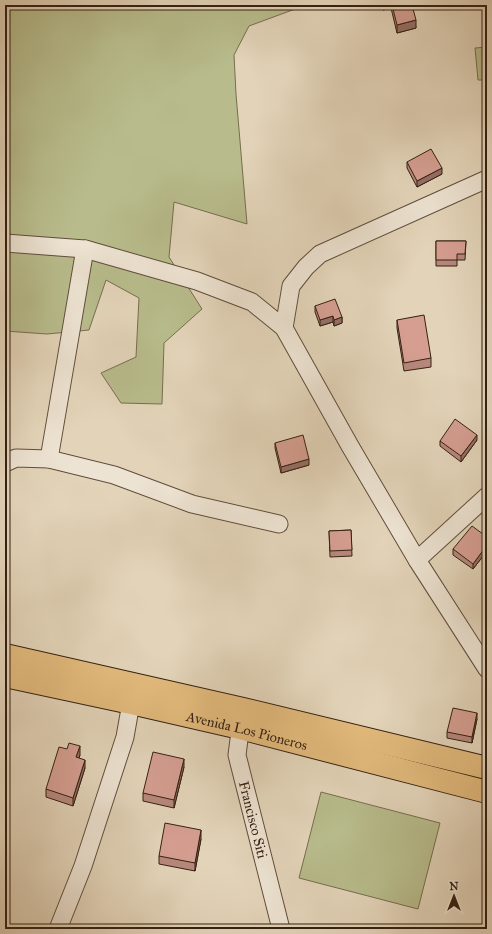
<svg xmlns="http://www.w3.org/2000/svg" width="492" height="934" viewBox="0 0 492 934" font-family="'IM FELL Great Primer',serif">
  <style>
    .green { fill: #b8bc8c; stroke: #766e4f }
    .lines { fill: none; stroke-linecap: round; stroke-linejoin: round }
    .minor-casing { stroke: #604d3c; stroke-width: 19 }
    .major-casing { stroke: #352012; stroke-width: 24 }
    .minor { stroke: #ede3d2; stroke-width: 17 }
    .major { stroke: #e2ba7c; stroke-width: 22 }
    .wall { fill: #b7887d; stroke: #352012 }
    .shaded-wall { fill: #956f66; stroke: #352012 }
    .building { fill: #d59e91; stroke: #352012 }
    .labels { text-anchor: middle; stroke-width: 3; stroke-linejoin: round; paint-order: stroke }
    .street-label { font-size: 14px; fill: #352012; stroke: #ede3d2 }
  </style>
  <rect width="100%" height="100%" fill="#e3d4b9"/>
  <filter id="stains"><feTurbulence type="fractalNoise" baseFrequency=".005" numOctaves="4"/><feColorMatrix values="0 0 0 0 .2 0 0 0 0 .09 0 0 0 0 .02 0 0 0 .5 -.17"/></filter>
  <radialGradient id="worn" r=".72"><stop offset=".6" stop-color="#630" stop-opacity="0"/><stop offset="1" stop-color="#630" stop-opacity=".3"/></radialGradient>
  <g class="green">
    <path d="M5,5H306L249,26L234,55L236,94L247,224L174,202L169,257L202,309L164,343L162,404L121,403L101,373L136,357L139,298L106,280L89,330L47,334L5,331Z"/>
    <path d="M487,47V80H478L475,48Z"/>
    <path d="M321,792L440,823L418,909L299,878Z"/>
  </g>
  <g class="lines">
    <g class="minor-casing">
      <g id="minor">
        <path d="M5,243L85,249L197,281L252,302L284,328L350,446L417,560L487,669"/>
        <path d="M284,328L291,286L306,267L320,254L487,179"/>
        <path d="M49,459L85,249"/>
        <path d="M5,463L16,458L49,459L114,475L192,504L279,524"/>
        <path d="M417,560L487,496"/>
        <path id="s1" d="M242,716L237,755L281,929"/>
        <path d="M58,929L83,866L125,737L131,703"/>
      </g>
    </g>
    <g class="major-casing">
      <g id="major">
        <path d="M5,655L243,709L487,768"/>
        <path id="s2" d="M5,676L131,703L240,728L487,792"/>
      </g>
    </g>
    <use href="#minor" class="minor"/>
    <use href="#major" class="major"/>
  </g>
  <g class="wall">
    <path d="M382,5H412L416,28L397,33L391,8L383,10Z"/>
    <path d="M407,162L442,174L417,187L407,168Z"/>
    <path d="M436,241H466L465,260H457V266H436Z"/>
    <path d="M315,306L342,317V323L334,326L333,322L320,326L315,312Z"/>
    <path d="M397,320L431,358V367L404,371L397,328Z"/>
    <path d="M477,440L461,462L440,446V441Z"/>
    <path d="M275,443L309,465L281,473L275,448Z"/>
    <path d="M351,530L352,556L330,557L329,531Z"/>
    <path d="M487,537V551L473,569L453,555V549Z"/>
    <path d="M477,719L472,743L447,738V732Z"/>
    <path d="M80,755L79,758L85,768L73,806L46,797V789Z"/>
    <path d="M184,767L174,808L143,801V793Z"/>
    <path d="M201,839L195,871L159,864V856Z"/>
  </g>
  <g class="shaded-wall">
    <path d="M383,5H391V8L383,10Z"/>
    <path d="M416,20V28L397,33V25Z"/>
    <path d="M442,168V174L417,187V181Z"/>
    <path d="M333,316V322L320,326V320Z"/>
    <path d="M342,317V323L334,326V320Z"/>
    <path d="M477,435V440L461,462V456Z"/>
    <path d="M309,459V465L281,473V467Z"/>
    <path d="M487,545V551L473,569V564Z"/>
    <path d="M477,713V719L472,743V737Z"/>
    <path d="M80,746V755L76,766V757Z"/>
    <path d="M184,759V767L174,808V800Z"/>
    <path d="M85,760V768L73,806V798Z"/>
    <path d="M201,830V839L195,871V863Z"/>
  </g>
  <g class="building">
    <path d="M392,5H412L416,20L397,25Z"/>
    <path d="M431,149L442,168L417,181L407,162Z"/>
    <path d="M436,241H466L465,254H457V260H436Z"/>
    <path d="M335,299L342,317L334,320L333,316L320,320L315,306Z"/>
    <path d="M424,315L431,358L404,363L397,320Z"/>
    <path d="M455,419L477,435L461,456L440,441Z"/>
    <path d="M303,435L309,459L281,467L275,443Z"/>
    <path d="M472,526L487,537V545L473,564L453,549Z"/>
    <path d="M351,530L352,550L330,551L329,531Z"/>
    <path d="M453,708L477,713L472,737L447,732Z"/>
    <path d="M69,743L80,746L76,757L85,760L73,798L46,789L59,747L67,749Z"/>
    <path d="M153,752L184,759L174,800L143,793Z"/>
    <path d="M165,823L201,830L195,863L159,856Z"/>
  </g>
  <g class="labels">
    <g class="street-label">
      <text dy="5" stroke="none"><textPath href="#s2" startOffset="248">Avenida Los Pioneros</textPath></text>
      <text dy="5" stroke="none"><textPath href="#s1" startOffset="106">Francisco Siti</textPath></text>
    </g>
  </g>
  <rect width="492" height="934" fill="none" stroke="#e3d4b9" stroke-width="20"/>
  <rect x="6" y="6" width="480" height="922" fill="none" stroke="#352012" stroke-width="2"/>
  <rect x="10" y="10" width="472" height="914" fill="none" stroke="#352012"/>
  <g transform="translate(454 896)" stroke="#ede3d2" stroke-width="3" paint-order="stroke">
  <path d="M0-3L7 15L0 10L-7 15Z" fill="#352012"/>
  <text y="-6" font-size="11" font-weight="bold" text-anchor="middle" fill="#352012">N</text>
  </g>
  <rect width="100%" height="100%" filter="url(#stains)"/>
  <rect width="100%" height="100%" fill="url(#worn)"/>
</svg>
